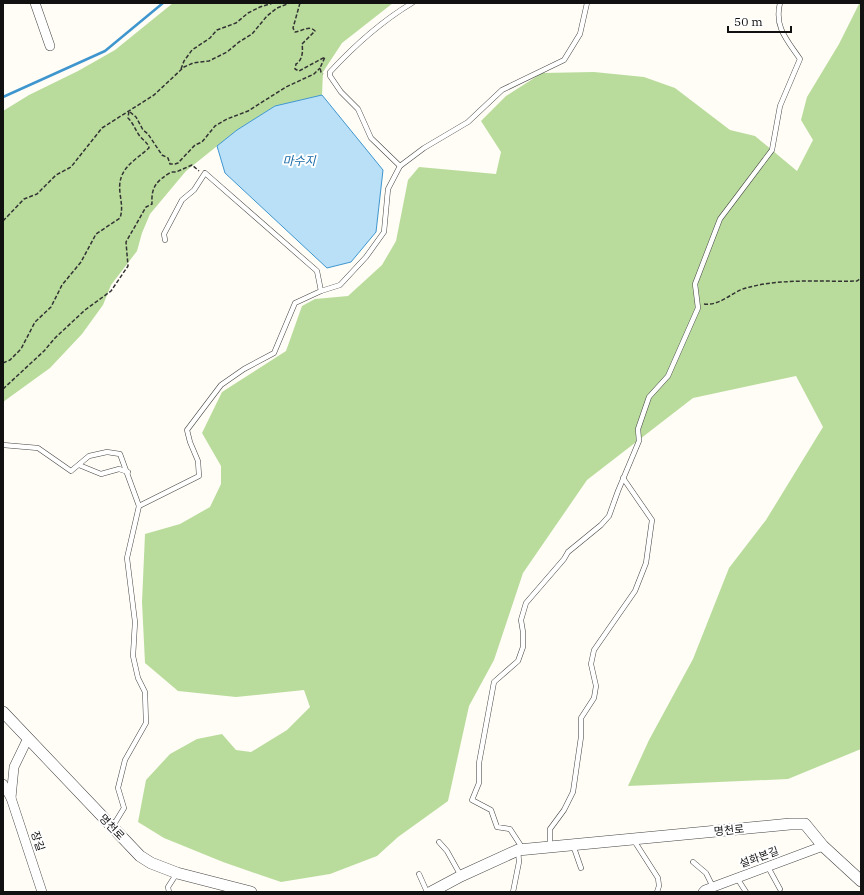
<svg xmlns="http://www.w3.org/2000/svg" width="864" height="895" viewBox="0 0 864 895" font-family="'IBM Plex Serif','Noto Sans KR',serif">
  <style>
    .forest { fill: #b9dc9c }
    .water { fill: #b9e0f7; stroke: #3f96cf }
    .lines { fill: none; stroke-linecap: round; stroke-linejoin: round }
    .stream { stroke: #3f96cf; stroke-width: 2.5 }
    .service-casing { stroke: #444; stroke-width: 5.5 }
    .minor-casing { stroke: #444; stroke-width: 10 }
    .tertiary-casing { stroke: #444; stroke-width: 12 }
    .path { stroke: #333; stroke-width: 1.5; stroke-dasharray: 4 2; stroke-linecap: butt }
    .service { stroke: #fff; stroke-width: 4.5 }
    .minor { stroke: #fff; stroke-width: 9 }
    .tertiary { stroke: #fff; stroke-width: 11 }
    .labels { text-anchor: middle; stroke-width: 4; stroke-linejoin: round; paint-order: stroke }
    .street-label { font-size: 11px; fill: #111; stroke: #fff }
    .water-label { font-size: 12px; font-style: italic; fill: #1768a6; stroke: #fff }
  </style>
  <rect width="100%" height="100%" fill="#fffdf5"/>
  <g class="forest">
    <path d="M173,3H393L342,43L323,72L322,95L275,106L237,130L186,171L150,214L142,233L137,251L111,285L103,305L82,334L50,368L3,402V111L29,95L78,71L115,50Z"/>
    <path d="M861,3V749L788,779L628,786L649,740L693,659L729,568L766,520L823,427L796,376L693,398L587,480L523,573L494,660L469,706L448,801L398,837L377,856L330,874L281,882L223,862L164,838L138,822L146,780L170,754L197,739L222,734L236,750L251,752L287,730L310,707L304,690L236,697L178,691L145,663L142,602L145,534L180,524L210,507L221,484V466L202,433L222,392L286,351L302,306L315,299L348,296L382,265L396,241L408,180L419,167L496,174L501,152L481,121L506,96L542,73L594,72L644,77L675,88L730,130L755,136L797,171L813,140L801,120L807,97L839,44L859,4Z"/>
  </g>
  <path class="water" d="M322,95L383,170L376,232L351,262L327,268L225,173L217,146L237,130L275,106Z"/>
  <g class="lines">
    <path class="stream" d="M3,97L105,51L163,3"/>
    <g class="service-casing">
      <g id="service">
        <path d="M400,166L371,138L358,109L341,92L330,76V72C354,46 382,21 412,3"/>
        <path d="M165,240L164,234L182,200L194,190L205,173L317,271L321,291"/>
        <path d="M3,445L38,448L71,471L89,456L107,452L120,454L139,506"/>
        <path d="M79,465L101,474L119,469L128,472"/>
        <path d="M113,826L124,808L118,788L125,760L146,723L145,692L138,678L133,656L135,622L127,558L139,506L199,476L198,461L190,442L187,430L221,385L244,369L274,353L295,303L321,291L340,285L366,257L384,232L388,189L400,166L424,148L468,122L502,90L564,60L580,34L587,3"/>
        <path d="M633,839L658,878L659,886L657,892"/>
        <path d="M439,842L447,851L461,876"/>
        <path d="M573,845L581,868"/>
        <path d="M550,847V829L564,810L573,792L581,737V718L594,698L596,686L591,664L594,650L635,591L646,563L652,520L623,478"/>
        <path d="M523,849L510,829L497,827L491,810L472,800L479,783V763L494,682L518,661L523,647V632L521,620L526,603L564,559L568,552L601,525L609,516L618,491L639,441L638,429L649,397L668,376L698,308L695,284L720,219L772,150L780,106L800,59C787,40 774,27 780,3"/>
        <path d="M693,862L706,873L713,887"/>
        <path d="M768,867L780,889"/>
        <path d="M419,874L427,892"/>
        <path d="M737,878L746,892"/>
        <path d="M169,892L168,887L177,873"/>
        <path d="M513,892L519,862L518,850"/>
      </g>
    </g>
    <g class="minor-casing">
      <g id="minor">
        <path d="M35,3L50,46"/>
        <path d="M28,738L14,767L11,798L42,892"/>
        <path d="M3,784L11,798"/>
        <path d="M703,892L705,890L823,846"/>
      </g>
    </g>
    <g class="tertiary-casing">
      <g id="tertiary">
        <path d="M3,712L140,856L151,863L177,873L251,892"/>
        <path d="M431,892L461,876L518,850L790,824H805L823,846L861,881"/>
      </g>
    </g>
    <g class="path">
      <path d="M300,3L293,28L295,32C302,31 310,25 315,31L302,44C303,50 303,60 296,64L295,69L299,71L325,57L320,68L321,72L323,74"/>
      <path d="M181,69L184,61L192,50L210,38L217,30L236,23L248,13L260,7L273,3"/>
      <path d="M130,112L136,117L143,130L148,134L162,155L168,158L170,164H175L178,163L195,145L202,142L215,126L227,119L248,111L286,87L314,74L320,68"/>
      <path d="M3,221L24,199L37,194L56,175L71,167L102,128L154,95L184,67L193,63L209,61L227,52L239,42L252,34L267,16L277,8L290,3"/>
      <path d="M704,304C721,306 731,292 746,288C781,278 822,282 857,281L861,278"/>
      <path d="M3,363L10,360L21,349L35,322L51,307L62,285L81,262L96,234L120,218C123,209 121,202 120,193C117,169 133,162 149,148C148,142 142,140 139,135C135,129 133,123 128,118L129,111"/>
      <path d="M3,389L44,351L55,338L85,310L111,291L128,266L126,242L146,207L152,204C151,186 157,181 171,172H176L192,165L199,171"/>
    </g>
    <use href="#service" class="service"/>
    <use href="#minor" class="minor"/>
    <use href="#tertiary" class="tertiary"/>
  </g>
  <g class="labels">
    <g class="street-label">
      <text transform="translate(112 827) rotate(46)" y="4">명천로</text>
      <text transform="translate(729 830) rotate(-6)" y="4">명천로</text>
      <text transform="translate(38 841) rotate(72)" y="4">장길</text>
      <text transform="translate(759 857) rotate(-20)" y="4">설화본길</text>
    </g>
    <g class="water-label">
      <text x="299" y="165">마수지</text>
    </g>
  </g>
  <rect width="864" height="895" fill="none" stroke="#111111" stroke-width="8"/>
  <path d="M728 26v6h63v-6" fill="none" stroke="#111111" stroke-width="2"/>
  <text x="734" y="26" font-size="12" fill="#111111" stroke="#ffffff" stroke-width="3" paint-order="stroke">50 m</text>
</svg>
